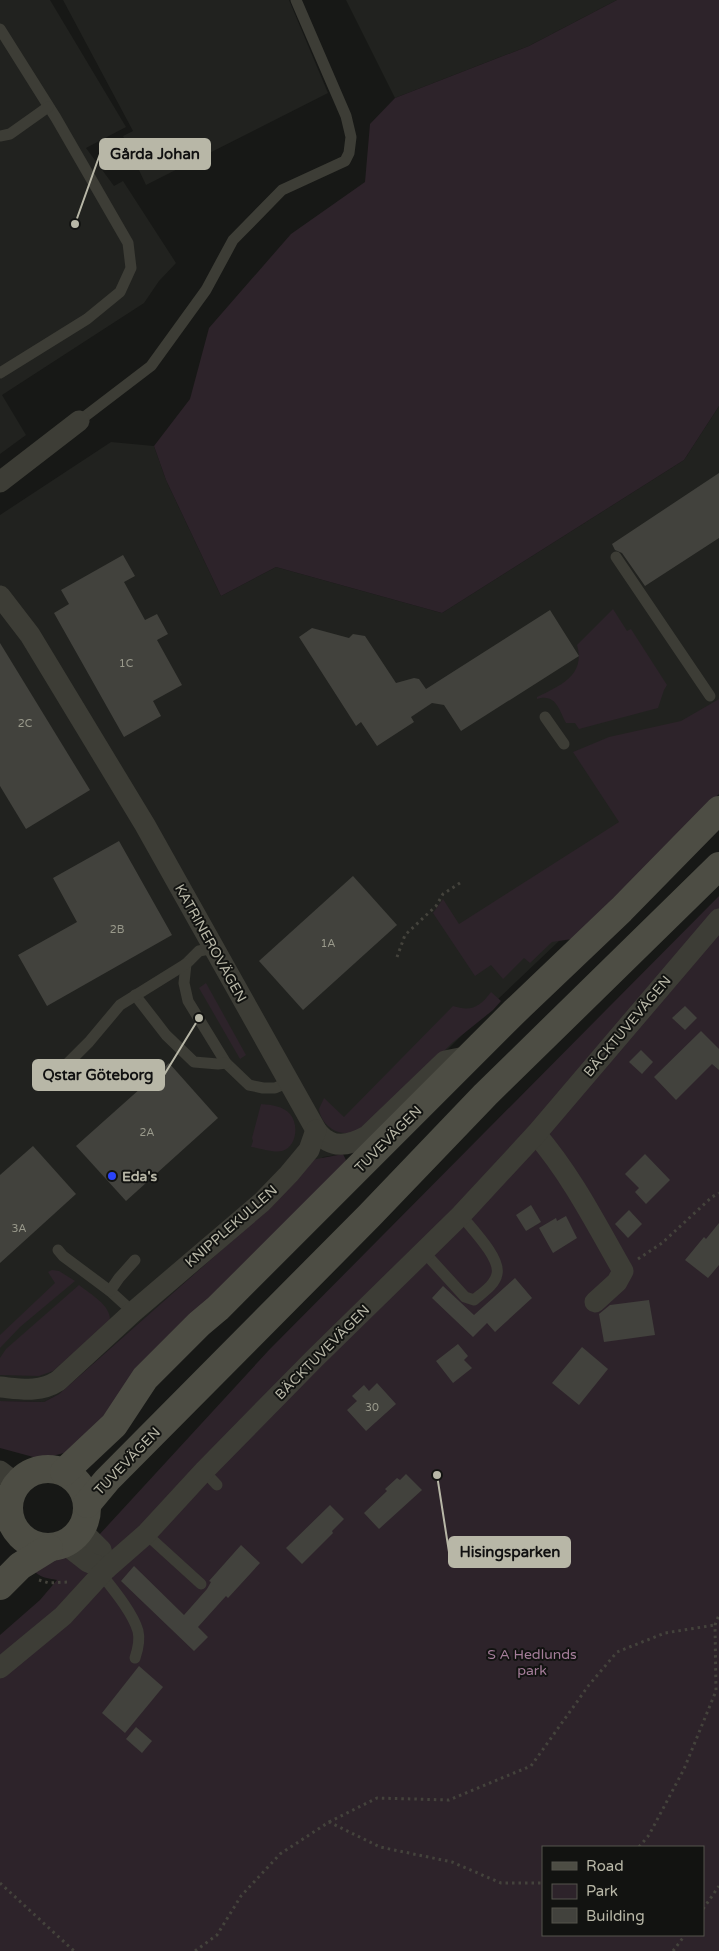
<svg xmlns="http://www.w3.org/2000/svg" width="719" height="1951" viewBox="0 0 719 1951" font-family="'Varela Round',sans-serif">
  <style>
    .built { fill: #21221f }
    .green { fill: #2d232a; fill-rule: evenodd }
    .building { fill: #42423d }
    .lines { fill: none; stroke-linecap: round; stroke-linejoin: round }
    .path { stroke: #44433c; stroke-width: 3; stroke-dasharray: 2.5 4; stroke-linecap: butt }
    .lane { stroke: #3d3d36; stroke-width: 11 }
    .street { stroke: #3d3d36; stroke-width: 21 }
    .secondary { stroke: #4d4d44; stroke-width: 28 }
    .poi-dot { fill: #2a43fb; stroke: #121311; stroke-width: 2 }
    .labels { text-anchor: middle; stroke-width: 4; stroke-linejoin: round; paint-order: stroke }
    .number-label { font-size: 11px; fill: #9a9a8c }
    .street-label { font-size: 14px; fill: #b8b7a7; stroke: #121311 }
    .poi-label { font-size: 14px; font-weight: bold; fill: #b8b7a7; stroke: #121311; text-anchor: start }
    .park-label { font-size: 14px; fill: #a47d99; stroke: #121311 }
    .leader { fill: none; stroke: #b8b7a7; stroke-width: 2 }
    .callout-dot { fill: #b8b7a7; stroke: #121311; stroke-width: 2 }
    .callout { fill: #b8b7a7; stroke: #b8b7a7; stroke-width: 2 }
    .callout-label { font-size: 15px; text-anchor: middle; font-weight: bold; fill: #111 }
  </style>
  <rect width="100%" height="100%" fill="#171816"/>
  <g class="built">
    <path d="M0,0H50L126,127L86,148L114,186L123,181L176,263L159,281L144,303L2,395L26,435L0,454Z"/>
    <path d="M63,0H289L328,93L146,185L123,136L133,131Z"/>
    <path d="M346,0H617L529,46L395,98Z"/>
    <path d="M719,406V789L497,1000L343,1154L323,1157L244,1230L59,1394L44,1402L0,1401V515L111,442L154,446L166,480L221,596L276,567L442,613L684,460Z"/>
  </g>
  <g class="green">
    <path d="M617,0H719V406L684,460L442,613L276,567L221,596L166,480L154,446L190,399L209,328L291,234L365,182L370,124L395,98L529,46Z"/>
    <path d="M613,609L627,631L631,629L667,685L664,690L658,708L579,729L575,723H566C559,710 556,693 537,699V697C559,686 586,676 577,645Z"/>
    <path d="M719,699V794L572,939L552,942L530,963L524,958L503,979L491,965L475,976L433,913L443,899L459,924L619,822L573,752L609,737L681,721Z"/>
    <path d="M719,896V1951H0V1635L40,1600L57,1580C47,1578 40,1578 32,1569C51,1558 53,1552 76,1560L269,1350ZM543,1847H703V1935H543Z"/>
    <path d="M206,983L246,1055L240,1059L199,988Z"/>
    <path d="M491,992L501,1001L493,1010L452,1043L367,1128C362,1130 356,1132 351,1133C335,1135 321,1124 319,1109L324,1098L344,1117L453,1006C471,1012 480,1007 491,992Z"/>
    <path d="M261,1104C272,1105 283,1106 290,1114C299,1124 297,1147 282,1151C273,1153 260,1148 251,1147L253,1141L252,1138Z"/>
    <path d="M343,1154L346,1160L344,1164L222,1288L215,1292L114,1412L71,1451L49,1457L37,1458L0,1448V1401L44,1402L59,1394L244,1230L311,1160Z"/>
    <path d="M52,1270L59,1271L75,1281L20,1327L0,1348V1335L55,1283L48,1272Z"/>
    <path d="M79,1285C90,1294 111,1305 110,1321L53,1371L39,1376L0,1375V1358L6,1349Z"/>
  </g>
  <g class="building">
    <path d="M719,473V538L645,586L622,553L615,550L612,544Z"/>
    <path d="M123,555L135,576L124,582L145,620L157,614L168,634L157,640L182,685L153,701L161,716L124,737L54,613L69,604L61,590Z"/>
    <path d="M550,610L579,656L461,731L444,705L432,703L411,717L414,722L377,746L361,722L356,726L351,718L299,637L312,628L349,638L353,634L365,636L396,683L414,678L419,679L426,689Z"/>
    <path d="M0,643L90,790L26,829L0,786Z"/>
    <path d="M119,841L172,935L47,1006L18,955L77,922L53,878Z"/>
    <path d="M353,876L397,925L303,1010L259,961Z"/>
    <path d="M685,1006L697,1018L685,1030L672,1018Z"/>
    <path d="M701,1031L719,1049V1070L712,1064L676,1100L654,1077Z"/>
    <path d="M641,1050L653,1062L642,1074L629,1062Z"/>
    <path d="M169,1063L218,1118L126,1201L76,1146Z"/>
    <path d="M33,1146L76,1194L0,1263V1175Z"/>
    <path d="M645,1154L670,1180L646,1204L635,1192L639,1188L625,1174Z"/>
    <path d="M531,1205L541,1222L526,1231L516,1215Z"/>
    <path d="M629,1210L642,1224L628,1238L615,1224Z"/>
    <path d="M566,1216L577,1238L553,1253L539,1228L556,1218L557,1221Z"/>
    <path d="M719,1223V1265L708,1278L685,1260L704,1237L706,1239Z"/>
    <path d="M515,1278L532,1298L495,1332L487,1323L473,1337L432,1298L443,1286L474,1315Z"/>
    <path d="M649,1300L655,1335L604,1342L599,1314L610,1305Z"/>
    <path d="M458,1344L468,1356L464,1360L472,1368L453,1383L436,1361Z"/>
    <path d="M582,1347L608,1369L579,1405L552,1383Z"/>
    <path d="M377,1383L396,1404L366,1431L347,1410L357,1401L352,1396L364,1385L369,1391Z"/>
    <path d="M406,1474L422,1490L379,1529L364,1513L387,1491L385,1489L397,1478L400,1480Z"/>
    <path d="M330,1505L344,1519L332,1531L333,1533L302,1564L286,1548Z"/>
    <path d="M241,1545L260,1563L228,1598L226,1596L198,1627L208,1637L194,1651L121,1581L134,1566L184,1615L207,1589L211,1582L209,1581Z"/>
    <path d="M139,1666L163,1687L125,1733L102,1713Z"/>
    <path d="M136,1727L152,1741L142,1753L126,1739Z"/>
  </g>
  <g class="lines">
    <g class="path">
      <path d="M397,957L405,935L436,906L443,894L460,883"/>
      <path d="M638,1259L662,1243L712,1197L719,1193"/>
      <path d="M39,1580L49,1583L67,1582"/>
      <path d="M329,1822L377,1798L449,1800L531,1766L589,1685L617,1652L665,1633L715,1625"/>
      <path d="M639,1847L649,1835L684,1769L716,1691L715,1625L719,1615"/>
      <path d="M0,1883L74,1951"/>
      <path d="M703,1909L719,1886"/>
      <path d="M195,1951L217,1935L241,1896L280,1854L329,1822L380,1847L452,1862L501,1883H543"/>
      <path d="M673,1951L685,1935"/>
    </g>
    <g class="lane">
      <path d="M0,29L56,118L128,243L131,268L120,292L87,319L0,373"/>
      <path d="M0,136L10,134L48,107"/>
      <path d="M79,421L151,366L206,290L233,240L282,190L345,161L349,153L351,137L346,116L296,0"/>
      <path d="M616,557L710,696"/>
      <path d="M545,717L564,744"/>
      <path d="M214,948L199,951L186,964L184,983L188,1001L226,1063L249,1085L263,1088H275L289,1082"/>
      <path d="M135,995L166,1035L194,1062L218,1064L226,1063"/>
      <path d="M59,1072L89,1042L120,1005L186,964"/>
      <path d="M58,1250L63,1256L110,1291L133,1312"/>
      <path d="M424,1252L465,1297L474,1300C482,1293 495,1285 497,1274C501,1258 471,1228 461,1215"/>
      <path d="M110,1291L119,1278L135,1260"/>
      <path d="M204,1471L217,1485"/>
      <path d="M146,1534L201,1584"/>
      <path d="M102,1575C113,1589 133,1613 138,1631C140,1639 138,1649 135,1658"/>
    </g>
    <g class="street">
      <path d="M0,482L79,421"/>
      <path d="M0,596L30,635L145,825L316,1130C319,1134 324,1139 328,1141C340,1148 356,1142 367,1136L445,1061L470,1056"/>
      <path d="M536,1134C572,1176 596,1224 623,1271L617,1282L595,1302"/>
      <path d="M0,1387C21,1389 39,1393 58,1381L133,1312L262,1202L289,1174L309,1150L316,1130"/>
      <path d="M0,1471L17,1484"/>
      <path d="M81,1530L101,1550L106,1569"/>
      <path d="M65,1544L88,1562L106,1569"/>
      <path d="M0,1668L63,1616L106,1569L146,1534L204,1471L314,1359L461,1215L536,1134L719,919"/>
    </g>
    <g class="secondary">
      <circle cx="48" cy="1508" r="39"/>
      <path d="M64,1472L114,1425L145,1378L199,1324L218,1308L514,1012L621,910L719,810"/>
      <path d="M87,1504L107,1480L369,1216L485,1095L719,866"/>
      <path d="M0,1586L20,1566L49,1548"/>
    </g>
  </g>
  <circle class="poi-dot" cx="112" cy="1176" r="5"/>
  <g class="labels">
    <g class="number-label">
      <text x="126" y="667">1C</text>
      <text x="25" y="727">2C</text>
      <text x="117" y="933">2B</text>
      <text x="328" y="947">1A</text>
      <text x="147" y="1136">2A</text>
      <text x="19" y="1232">3A</text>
      <text x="372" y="1411">30</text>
    </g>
    <g class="street-label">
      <text transform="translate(211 943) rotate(61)" y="5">KATRINEROVÄGEN</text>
      <text transform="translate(627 1026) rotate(-50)" y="5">BÄCKTUVEVÄGEN</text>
      <text transform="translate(388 1139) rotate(-45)" y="5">TUVEVÄGEN</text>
      <text transform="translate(231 1226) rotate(-41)" y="5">KNIPPLEKULLEN</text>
      <text transform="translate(322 1352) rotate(-45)" y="5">BÄCKTUVEVÄGEN</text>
      <text transform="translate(127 1461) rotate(-46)" y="5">TUVEVÄGEN</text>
    </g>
    <g class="poi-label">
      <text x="122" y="1181">Eda's</text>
    </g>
    <g class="park-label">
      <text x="532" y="1659">S A Hedlunds<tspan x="532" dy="16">park</tspan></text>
    </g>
  </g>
  <path class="leader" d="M75 224L100 154M199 1018L164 1075M437 1475L449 1552"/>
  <g class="callout-dot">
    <circle cx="75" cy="224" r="5"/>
    <circle cx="199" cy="1018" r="5"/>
    <circle cx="437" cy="1475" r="5"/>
  </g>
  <g class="callout">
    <rect x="100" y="139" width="110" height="30" rx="5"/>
    <rect x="33" y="1060" width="131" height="30" rx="5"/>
    <rect x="449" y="1537" width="121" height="30" rx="5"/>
  </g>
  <g class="callout-label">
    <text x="155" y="159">Gårda Johan</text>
    <text x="98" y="1080">Qstar Göteborg</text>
    <text x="510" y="1557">Hisingsparken</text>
  </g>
  <rect x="542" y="1846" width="162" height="90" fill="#121311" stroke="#54554d"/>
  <rect x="552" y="1862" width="25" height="8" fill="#4d4d44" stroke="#54554d"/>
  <text x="586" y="1871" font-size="15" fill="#b8b7a7">Road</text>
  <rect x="552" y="1884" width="25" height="15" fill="#2d232a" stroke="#54554d"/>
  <text x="586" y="1896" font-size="15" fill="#b8b7a7">Park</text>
  <rect x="552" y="1908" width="25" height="15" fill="#42423d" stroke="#54554d"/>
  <text x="586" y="1921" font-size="15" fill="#b8b7a7">Building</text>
</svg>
